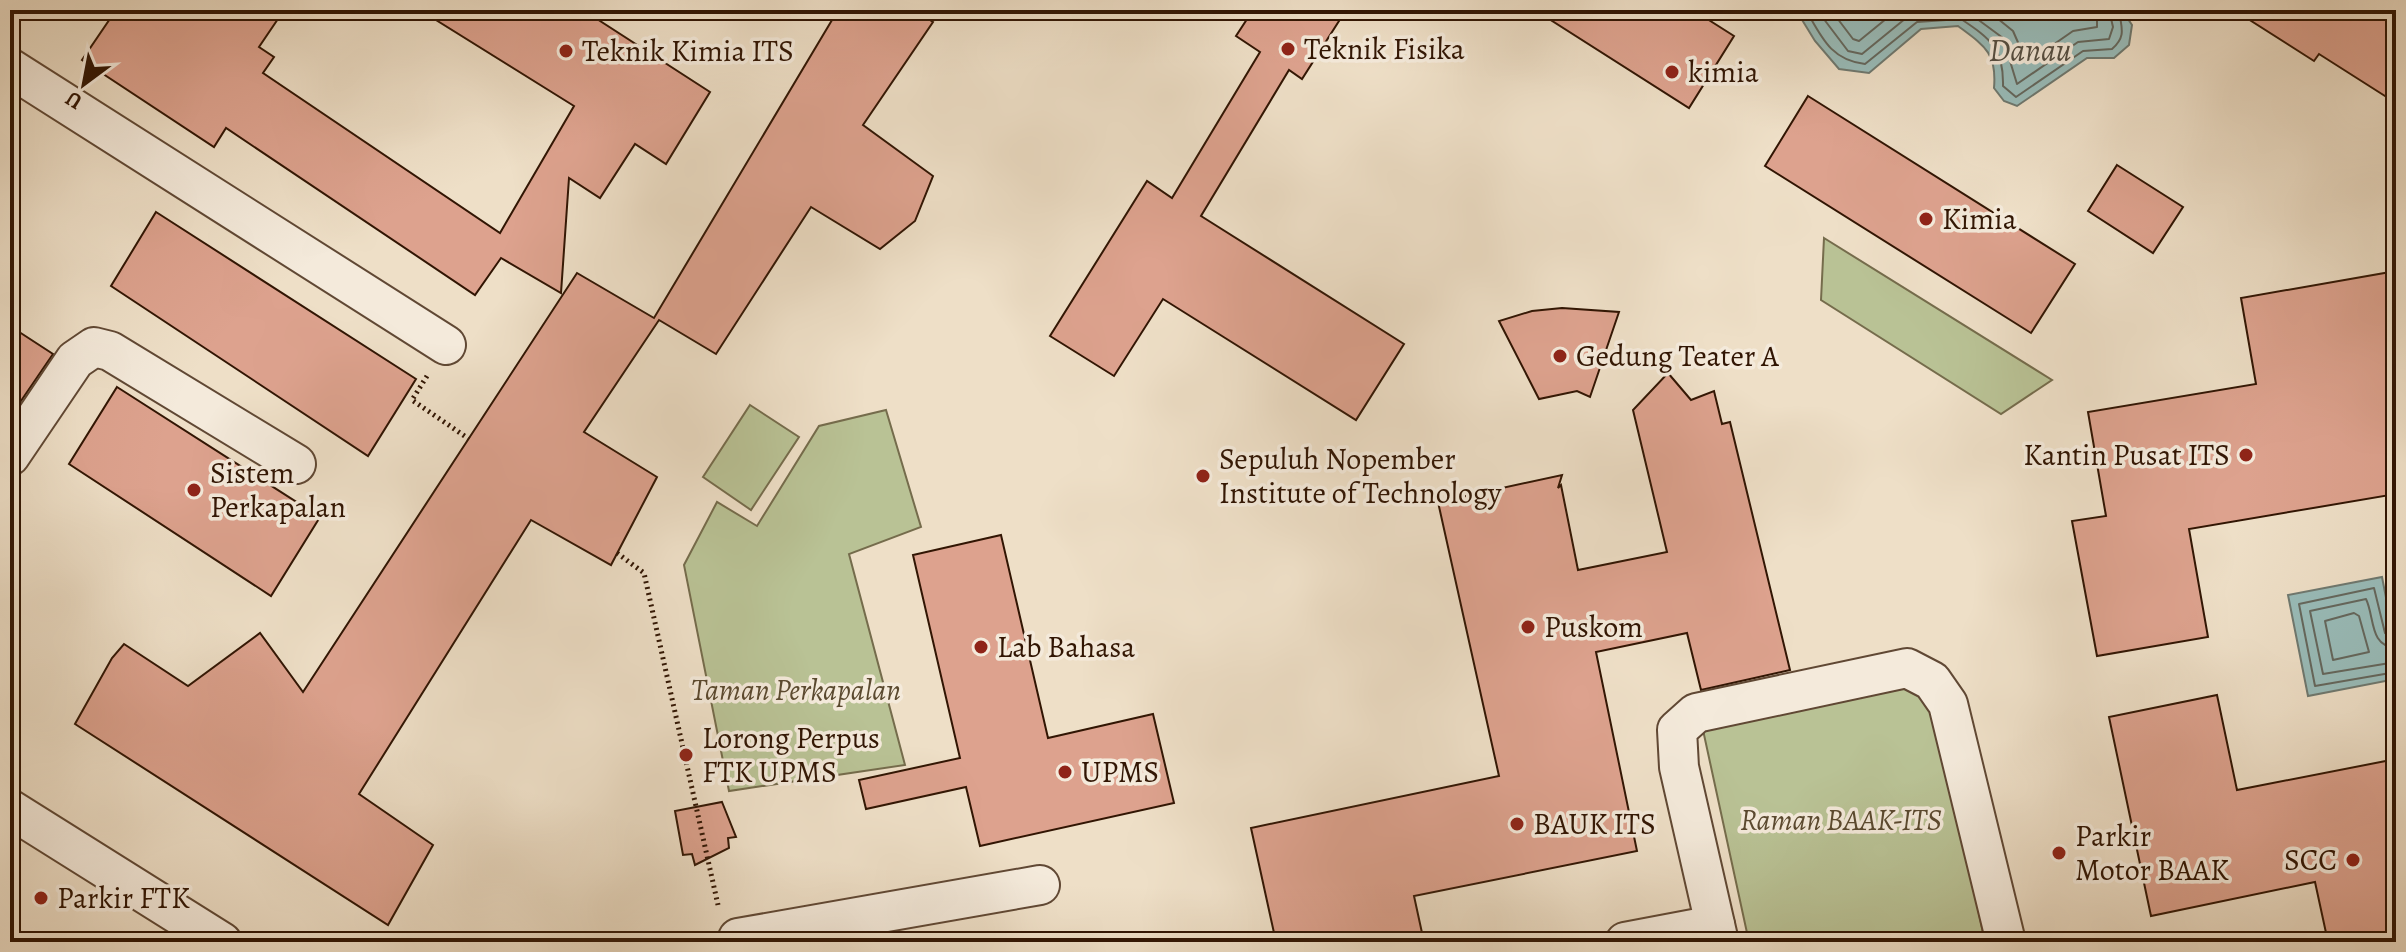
<svg xmlns="http://www.w3.org/2000/svg" width="2406" height="952" viewBox="0 0 2406 952" font-family="Alegreya,serif">
  <style>
    .green { fill: #b9c295; stroke: #756c4c; stroke-width: 2 }
    .water { fill: #99bcb9; stroke: #6f7970; stroke-width: 2 }
    .lines { fill: none; stroke-linecap: round; stroke-linejoin: round }
    .shore { stroke: #65685e; stroke-width: 2 }
    .building { fill: #dda28e; stroke: #311503; stroke-width: 2 }
    .minor-casing { stroke: #604834; stroke-width: 42 }
    .path { stroke: #311503; stroke-width: 5; stroke-dasharray: 2 4; stroke-linecap: butt }
    .minor { stroke: #f4eadb; stroke-width: 38 }
    .poi-dot { fill: #8f2418; stroke: #f4eadb; stroke-width: 3 }
    .labels { text-anchor: middle; stroke-width: 7; stroke-linejoin: round; paint-order: stroke }
    .poi-label { font-size: 30px; fill: #311503; stroke: #f4eadb; text-anchor: start }
    .park-label { font-size: 30px; font-style: italic; fill: #5a492f; stroke: #f4eadb }
    .water-label { font-size: 32px; font-style: italic; fill: #554f43; stroke: #f4eadb }
  </style>
  <rect width="100%" height="100%" fill="#eedfc7"/>
  <filter id="stains"><feTurbulence type="fractalNoise" baseFrequency=".0025" numOctaves="4"/><feColorMatrix values="0 0 0 0 .2 0 0 0 0 .09 0 0 0 0 .02 0 0 0 .5 -.17"/></filter>
  <radialGradient id="worn" r=".72"><stop offset=".6" stop-color="#630" stop-opacity="0"/><stop offset="1" stop-color="#630" stop-opacity=".3"/></radialGradient>
  <g class="green">
    <path d="M1824,238L2052,380L2001,414L1821,300Z"/>
    <path d="M750,405L799,437L751,510L703,477Z"/>
    <path d="M886,410L921,527L849,554L905,765L729,791L684,565L717,502L757,526L819,426Z"/>
    <path d="M1930,683L1985,942H1749L1703,730Z"/>
  </g>
  <g class="water">
    <path d="M1796,10H2122L2132,25L2129,45L2114,58H2087L2017,106L2004,101L1994,88C1997,53 1985,46 1958,26L1921,29L1869,73L1839,69L1815,41Z"/>
    <path d="M2382,577L2396,649V679L2308,696L2288,595Z"/>
  </g>
  <g class="lines">
    <g class="shore">
      <path d="M1806,10C1822,38 1831,60 1865,64L1917,22L1961,19C1991,39 2004,49 2003,86L2016,97L2083,51L2112,49C2127,36 2121,27 2119,10"/>
      <path d="M1817,10L1848,51L1862,54L1911,14L1938,10"/>
      <path d="M1831,10L1853,39L1859,41L1897,10"/>
      <path d="M1965,10L2003,38L2017,84L2078,42L2109,39L2113,27L2109,10"/>
      <path d="M1987,10L2013,31L2027,63L2073,31L2097,27V10"/>
      <path d="M2354,613L2359,616L2369,652L2333,660L2325,621Z"/>
      <path d="M2396,638L2385,633L2374,588L2299,604L2315,686L2396,672"/>
      <path d="M2396,648C2369,646 2375,618 2366,599L2310,611L2323,674L2396,662"/>
    </g>
  </g>
  <g class="building">
    <path d="M116,10H284L259,47L274,57L263,73L500,233L574,106L420,10H583L710,92L666,164L635,144L600,198L569,178L561,293L501,258L475,295L226,128L214,147L82,60Z"/>
    <path d="M838,10H914L933,22L863,125L933,176L915,221L880,249L811,207L716,354L659,320L584,432L657,477L611,565L531,520L359,794L433,845L388,925L75,724L112,658L124,644L188,686L260,633L303,692L577,273L654,318Z"/>
    <path d="M1253,10H1346L1302,79L1289,70L1201,216L1404,344L1356,420L1163,299L1114,376L1050,336L1147,181L1172,198L1260,52L1236,36Z"/>
    <path d="M1535,10H1693L1734,36L1689,108Z"/>
    <path d="M2234,10H2396V103L2319,54L2314,61Z"/>
    <path d="M1808,96L2075,264L2031,333L1765,166Z"/>
    <path d="M2117,165L2183,207L2153,253L2088,211Z"/>
    <path d="M156,212L416,379L368,456L111,286Z"/>
    <path d="M2396,271V366L2387,367L2396,417V494L2189,529L2208,637L2097,656L2072,521L2106,516L2088,412L2256,384L2241,298Z"/>
    <path d="M1562,308L1619,312L1590,397L1577,391L1539,399L1499,321L1532,311Z"/>
    <path d="M10,326L53,354L10,417Z"/>
    <path d="M1668,373L1691,400L1714,391L1722,424L1730,422L1790,670L1701,690L1687,633L1596,652L1637,851L1414,896L1424,942H1276L1251,828L1499,776L1438,502L1562,475L1558,488L1561,485L1578,570L1667,552L1633,410Z"/>
    <path d="M117,387L320,517L271,596L69,464Z"/>
    <path d="M1001,535L1048,738L1153,714L1174,803L980,846L966,787L866,809L859,780L960,758L913,555Z"/>
    <path d="M2217,695L2237,790L2396,759V942H2328L2315,882L2151,916L2109,717Z"/>
    <path d="M722,802L736,837L728,838L729,848L695,865L692,854L683,855L675,811Z"/>
  </g>
  <g class="lines">
    <g class="minor-casing">
      <g id="minor">
        <path d="M10,68L446,345"/>
        <path d="M10,456L75,360L94,347L110,351L296,464"/>
        <path d="M10,809L222,942"/>
        <path d="M738,938L1040,885"/>
        <path d="M1625,942L1715,925"/>
        <path d="M1719,942L1679,767L1677,730L1696,713L1907,668L1932,681L1948,704L2006,942"/>
      </g>
    </g>
    <g class="path">
      <path d="M427,376L412,400L469,439"/>
      <path d="M617,553L644,573L718,905"/>
    </g>
    <use href="#minor" class="minor"/>
  </g>
  <g class="poi-dot">
    <circle cx="1288" cy="49" r="8"/>
    <circle cx="566" cy="51" r="8"/>
    <circle cx="1672" cy="72" r="8"/>
    <circle cx="1926" cy="219" r="8"/>
    <circle cx="1560" cy="356" r="8"/>
    <circle cx="2246" cy="455" r="8"/>
    <circle cx="1203" cy="476" r="8"/>
    <circle cx="194" cy="490" r="8"/>
    <circle cx="1528" cy="627" r="8"/>
    <circle cx="981" cy="647" r="8"/>
    <circle cx="686" cy="755" r="8"/>
    <circle cx="1065" cy="772" r="8"/>
    <circle cx="1517" cy="824" r="8"/>
    <circle cx="2059" cy="853" r="8"/>
    <circle cx="2353" cy="860" r="8"/>
    <circle cx="41" cy="898" r="8"/>
  </g>
  <g class="labels">
    <g class="poi-label">
      <text x="1304" y="59">Teknik Fisika</text>
      <text x="582" y="61">Teknik Kimia ITS</text>
      <text x="1688" y="82">kimia</text>
      <text x="1942" y="229">Kimia</text>
      <text x="1576" y="366">Gedung Teater A</text>
      <text x="2230" y="465" text-anchor="end">Kantin Pusat ITS</text>
      <text x="1219" y="469">Sepuluh Nopember<tspan x="1219" dy="34">Institute of Technology</tspan></text>
      <text x="210" y="483">Sistem<tspan x="210" dy="34">Perkapalan</tspan></text>
      <text x="1544" y="637">Puskom</text>
      <text x="997" y="657">Lab Bahasa</text>
      <text x="702" y="748">Lorong Perpus<tspan x="702" dy="34">FTK UPMS</tspan></text>
      <text x="1081" y="782">UPMS</text>
      <text x="1533" y="834">BAUK ITS</text>
      <text x="2075" y="846">Parkir<tspan x="2075" dy="34">Motor BAAK</tspan></text>
      <text x="2337" y="870" text-anchor="end">SCC</text>
      <text x="57" y="908">Parkir FTK</text>
    </g>
    <g class="park-label">
      <text x="796" y="700">Taman Perkapalan</text>
      <text x="1841" y="830">Raman BAAK-ITS</text>
    </g>
    <g class="water-label">
      <text x="2030" y="61">Danau</text>
    </g>
  </g>
  <rect width="2406" height="952" fill="none" stroke="#eedfc7" stroke-width="40"/>
  <rect x="12" y="12" width="2382" height="928" fill="none" stroke="#311503" stroke-width="4"/>
  <rect x="20" y="20" width="2366" height="912" fill="none" stroke="#311503" stroke-width="2"/>
  <g transform="translate(84 84) rotate(212)" stroke="#f4eadb" stroke-width="6" paint-order="stroke">
  <path d="M0-6L14 30L0 20L-14 30Z" fill="#311503"/>
  <text y="-12" font-size="22" font-weight="bold" text-anchor="middle" fill="#311503">U</text>
  </g>
  <rect width="100%" height="100%" filter="url(#stains)"/>
  <rect width="100%" height="100%" fill="url(#worn)"/>
</svg>
